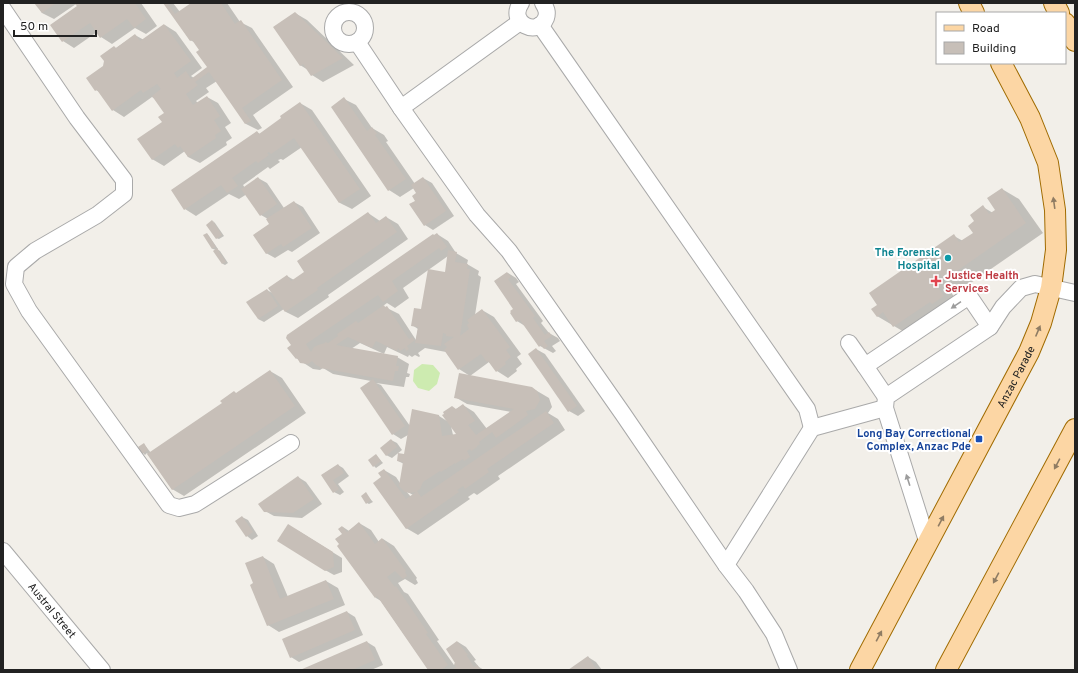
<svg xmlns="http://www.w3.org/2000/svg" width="1078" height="673" viewBox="0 0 1078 673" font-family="Overpass,sans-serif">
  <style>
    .grass { fill: #cdebb0 }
    .shadow { fill: #0003; fill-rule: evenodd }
    .building { fill: #c7bfb8 }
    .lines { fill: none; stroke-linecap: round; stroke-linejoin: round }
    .minor-casing { stroke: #a9a9a9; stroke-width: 18 }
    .major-casing { stroke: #a06b00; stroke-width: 22 }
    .minor { stroke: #fff; stroke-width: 16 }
    .major { stroke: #fcd6a4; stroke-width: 20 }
    .oneway { fill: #8f7c63 }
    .oneway2 { fill: #9c9c9c }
    .culture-dot { fill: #0f9aa8; stroke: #fff; stroke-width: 1.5 }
    .health-dot { fill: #e0444e; stroke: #fff; stroke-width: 1.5 }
    .transit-dot { fill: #1a4fb4; stroke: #fff; stroke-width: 1.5 }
    .labels { text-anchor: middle; stroke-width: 4; stroke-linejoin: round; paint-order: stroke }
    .culture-label { font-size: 11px; font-weight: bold; fill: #0d838f; stroke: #fff; text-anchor: end }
    .health-label { font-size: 11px; font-weight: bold; fill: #be3a42; stroke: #fff; text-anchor: start }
    .street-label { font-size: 11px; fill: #222; stroke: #fff }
    .transit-label { font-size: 11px; font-weight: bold; fill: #164399; stroke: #fff; text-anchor: end }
  </style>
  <rect width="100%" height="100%" fill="#f2efe9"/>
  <path class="grass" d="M422,364L433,365L440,373L437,384L429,391L418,388L413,381L414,370Z"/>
  <g class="shadow">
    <path d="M36,3H141L157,26L146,34L135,28L112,44L101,37L97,32L74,48L63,41L78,7L76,4L54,19L42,13Z"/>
    <path d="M164,3H173L180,12L193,3H227L240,22L252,28L293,87L253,115L262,128L258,130L246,124L217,81L206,88L209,92L196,101L198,103L207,97L218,103L231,123L225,127L232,138L226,142L227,145L200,163L188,157L185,151L164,166L152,159L165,113L155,99L152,97L124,117L113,110L101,93L96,90L104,67L116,48L135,35L144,40L165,25L176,32L202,68L191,76L194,78L208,67L201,51L196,43L190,40Z"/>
    <path d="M295,13L307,20L354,65L323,82L312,75L308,70L300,65Z"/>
    <path d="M344,99L356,105L372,128L384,135L388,141L386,142L415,184L423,178L432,183L454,216L433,230L425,225L416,201L417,193L414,188L400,197L389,190Z"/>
    <path d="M300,103L312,110L371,196L352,209L340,203L302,147L283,160L281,159L278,160L280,162L270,169L268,167L243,185L245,188L258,178L267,183L284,208L294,202L303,207L320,233L292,252L288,250L275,258L266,253L270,225L268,219L261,215L247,194L239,199L229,194L196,216L185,209L257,132L260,134L283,118Z"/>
    <path d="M1002,189L1019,199L1043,233L962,289L955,285L949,289L960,306L911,336L877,316L954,236L963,241L974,233L976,222L983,207L993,213L997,210Z"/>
    <path d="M368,213L380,221L386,217L398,224L408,239L328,295L329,297L298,318L286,312L284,309L264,322L258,319L267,290L274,294L287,276L294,280L306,272Z"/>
    <path d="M213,221L215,223L224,236L219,239L216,238Z"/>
    <path d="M207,234L209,236L218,249H217L220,251L228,263L225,265L223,264L216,250L213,249L205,236Z"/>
    <path d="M437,234L448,241L456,253L468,260L467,264L479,271L478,275L481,277L475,315L482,310L494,317L521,354L517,357L522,364L516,369L517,371L508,378L497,371L489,362L470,376L459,369L446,352L425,348L418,353L420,356L419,357L415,355L412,357L409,355L408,357L387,347L384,354L360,343L351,349L397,357L409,364L407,373L410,374L409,377H406L404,387L376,383L381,385L410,426L439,416L447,421L456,409L463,405L474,412L487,429L511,412L467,404L455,397L532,388L549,398L552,407L548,413L558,419L565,430L498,476L500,479L477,495L474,493L468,497L470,499L418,535L406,528L382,478L384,470L396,477L400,483L404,464L398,461L405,455L408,435L401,439L393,434L371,381L333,374L323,368L320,370L313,369L296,358L289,348ZM448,256L446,273L412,325L418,329L416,340L399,314L383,306L387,303L395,308L409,298L403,288ZM451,426L458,435H453ZM406,491L413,495L411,497Z"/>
    <path d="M508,273L516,278L519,282L516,284L543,321L541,323L549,333L558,338L560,341L552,346L556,351L553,353L540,346L525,326L517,321L515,309L495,282Z"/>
    <path d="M536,349L545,354L585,411L578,416L569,411Z"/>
    <path d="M270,371L282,378L306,413L184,496L172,489L147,453L145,455L143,453L144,444L151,453Z"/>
    <path d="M391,440L397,443L402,450L392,458L386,455Z"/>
    <path d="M376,455L383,463L376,468L374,466Z"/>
    <path d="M338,465L343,468L349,476L338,484L344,492L340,495L334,492L322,475Z"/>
    <path d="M298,477L306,482L322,504L302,518L274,516L265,511Z"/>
    <path d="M366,494L373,502L369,504L367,503Z"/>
    <path d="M242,517L248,520L258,536L252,540L247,536Z"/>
    <path d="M359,523L371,530L379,542L383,539L394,546L417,578L416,579L418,583L415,585L405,579L398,583L404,592L408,594L439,640L437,641L454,665L457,663L458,642L466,647L476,660L474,661L479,667L484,670H429L381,601L376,598L339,546L343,534V527L349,531Z"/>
    <path d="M297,530L342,558V572L334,575L325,570Z"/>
    <path d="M263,557L274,564L288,597L326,581L338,588L345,605L279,632L268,625L255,584Z"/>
    <path d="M347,612L355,617L363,635L299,662L291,657Z"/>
    <path d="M367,642L375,647L383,665L371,670H303Z"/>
    <path d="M588,657L596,662L602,670H570Z"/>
  </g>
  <g class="building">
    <path d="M34,3H56L42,13Z"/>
    <path d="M74,3H135L146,19L134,28L127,19L100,38L90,23L62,42L50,25L77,6Z"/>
    <path d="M163,3H167L175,14L191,3H221L235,24L241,20L282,80L242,108L251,121L245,124L209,72L195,82L198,85L186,94L193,105L207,96L220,116L214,120L221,131L215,135L216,138L188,157L180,146L178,148L175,144L152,160L137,139L162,122L158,117L164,113L152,96L161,89L157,84L143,93L141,90L112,111L97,90L95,91L86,78L103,66L104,61L100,56L114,46L116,48L135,34L140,41L164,24L191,61L174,73L177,78L186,71L191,79L207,67L196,52L199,50L192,40L190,41Z"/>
    <path d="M295,12L343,58L311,76L303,64L300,66L273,27Z"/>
    <path d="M344,97L367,131L372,127L377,134L375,135L406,179L388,191L331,107Z"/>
    <path d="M300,102L360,189L339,203L294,138L271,154L269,152L267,153L269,155L258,163L256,161L232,178L238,186L227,193L221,185L184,210L171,190L257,131L259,134L281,118L280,116Z"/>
    <path d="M258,177L277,204L260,216L241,189Z"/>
    <path d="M423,177L446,211L424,226L409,204L415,201L412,196L416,193L411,185Z"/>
    <path d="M1002,188L1026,223L944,280L940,274L932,279L944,296L932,304L930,302L893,327L883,312L877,317L871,309L877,305L869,293L954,234L959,242L973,233L968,226L974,221L970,215L983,205L989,214L995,210L987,198Z"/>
    <path d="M294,201L312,228L283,247L281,244L266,254L253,235L269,224L266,219Z"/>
    <path d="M368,212L376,223L386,216L397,232L317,288L318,290L285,312L268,288L287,275L291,281L304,272L297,261Z"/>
    <path d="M212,220L222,235L216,239L206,225Z"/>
    <path d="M207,233L216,247L212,249L203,235Z"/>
    <path d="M437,233L447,247L441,251L439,248L392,281L398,291L383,302L378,295L306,344L311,352L314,347L318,345L325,343V342L328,343L338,336L337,334L356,321L358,323L384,305L385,307L387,306L409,339L412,337L415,340L407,346L409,349L406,351L405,348L400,351L398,348L397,351L376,341L372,348L348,337L336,345L398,356L396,366H399L398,371H395L393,381L320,368V367L316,365L312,361L308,364L300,363L297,358L296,359L287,348L291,345L286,338L287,335L433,234L434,235Z"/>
    <path d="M217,248L226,262L222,264L213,251Z"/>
    <path d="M448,250L457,252L455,262L468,264L467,269H470L460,336L469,329L467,325L469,323L467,320L482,309L510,347L506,350L511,357L505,362L506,364L496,372L488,361L487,362L481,354L458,370L444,350L447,347L444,344L454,337L446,336V334L443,333L441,346L415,343L418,327L411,326L414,308L421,309L428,269L445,272Z"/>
    <path d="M507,272L511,277L508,279L535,316L533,318L545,335L549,332L552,336L544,341L548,346L544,349L541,345L539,347L520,320L516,322L510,313L511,312L510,311L513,309L494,281Z"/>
    <path d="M267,289L278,306L258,319L246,302Z"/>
    <path d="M536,348L577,406L568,412L528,354Z"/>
    <path d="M270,370L295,406L172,490L147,454L222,403L220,401L234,391L236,393Z"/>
    <path d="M459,373L532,387L537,391L540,400L535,409L526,411L528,415L496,438L492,432L479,442L480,444L477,446V447L471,451L470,449L467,451L470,457L464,461L463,459L455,464V463L441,472L440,471L423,482L420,489L417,491L421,497L546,411L554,423L487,469L489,472L465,489L463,486L457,490L459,492L406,529L373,483L381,477L378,473L384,469L406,499L416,492L409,493L405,492L399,486L403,462L397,461L398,453L404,454L412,409L439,415L442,436L456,434L442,415L444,414L443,412L452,406L456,409L463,404L475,421L468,425L476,435L514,409L454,398Z"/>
    <path d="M373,379L405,426L392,435L360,388Z"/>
    <path d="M391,439L397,447L386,456L380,448Z"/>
    <path d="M144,443L148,450L142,454L138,447Z"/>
    <path d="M376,454L381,461L373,467L368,460Z"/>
    <path d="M338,464L344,473L333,480L339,489L333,493L321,475Z"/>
    <path d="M298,476L314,499L293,513L264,512L258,504Z"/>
    <path d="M366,492L371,500L366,504L361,496Z"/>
    <path d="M242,516L253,532L246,537L235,521Z"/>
    <path d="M359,522L375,544L382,538L406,571L405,572L407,576L403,579L395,571L387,577L395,587L396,586L428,633L426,634L448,665L441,670H428L377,596L375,598L337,546L339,544L335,539L342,534L338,529L342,526L347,532Z"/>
    <path d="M288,524L333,552L334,567L325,571L277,541Z"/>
    <path d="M263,556L280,599L326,580L334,599L267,626L250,585L253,583L245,563Z"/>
    <path d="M347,611L355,630L290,658L282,639Z"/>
    <path d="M367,641L375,660L352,670H300Z"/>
    <path d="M457,641L468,655L466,656H467L474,667L477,665L481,670H452L456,667L454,664L455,663L446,649Z"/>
    <path d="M588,656L596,669L594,670H568Z"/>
  </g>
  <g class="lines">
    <g class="minor-casing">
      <g id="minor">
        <path d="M521,3C507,23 538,38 546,18C548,12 546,8 543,3"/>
        <path d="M3,9L77,118L124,180V194L97,215L35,251L16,267L14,284L29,311L169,505L179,508L195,504L291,443"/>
        <circle cx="349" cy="28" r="16"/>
        <path d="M540,25L807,409L812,428"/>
        <path d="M357,42L401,108L477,215L509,251L623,414L726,565L746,591L774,634L789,670"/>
        <path d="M401,108L520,22"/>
        <path d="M849,343L865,366"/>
        <path d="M886,397L865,366L969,296L990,327"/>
        <path d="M928,544L885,408L886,397L990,327L1003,307L1021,288L1035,284L1075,293"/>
        <path id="s1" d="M3,551L102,670"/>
        <path d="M726,565L812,428L885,408"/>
      </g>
    </g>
    <g class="major-casing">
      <g id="major">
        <path d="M969,3L974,13"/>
        <path d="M1054,3L1059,13"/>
        <path d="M1065,23L1075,41"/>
        <path id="s2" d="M860,670L1029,352L1041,323L1051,288L1056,250L1055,210L1048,163L1030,118L1001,63"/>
        <path d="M946,670L1075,429"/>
      </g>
    </g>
    <use href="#minor" class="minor"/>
    <use href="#major" class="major"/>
  </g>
  <defs><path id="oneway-solid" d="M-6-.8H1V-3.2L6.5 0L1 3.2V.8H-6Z"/></defs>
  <g class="oneway">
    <use href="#oneway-solid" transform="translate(1054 203) rotate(-98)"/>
    <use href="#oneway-solid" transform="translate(1038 331) rotate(-67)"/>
    <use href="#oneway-solid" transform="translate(1057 464) rotate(118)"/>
    <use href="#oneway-solid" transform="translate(941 521) rotate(-62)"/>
    <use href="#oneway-solid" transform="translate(996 578) rotate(118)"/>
    <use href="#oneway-solid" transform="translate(879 636) rotate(-62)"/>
  </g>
  <g class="oneway2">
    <use href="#oneway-solid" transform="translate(956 305) rotate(146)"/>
    <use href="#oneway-solid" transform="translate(908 480) rotate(-108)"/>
  </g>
  <circle class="culture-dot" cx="948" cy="258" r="4"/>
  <path class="health-dot" d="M934 275h4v4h4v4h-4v4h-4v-4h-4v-4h4z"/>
  <rect class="transit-dot" x="975" y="435" width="8" height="8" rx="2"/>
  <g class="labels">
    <g class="culture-label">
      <text x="940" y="256">The Forensic<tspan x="940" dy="13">Hospital</tspan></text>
    </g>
    <g class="health-label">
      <text x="945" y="279">Justice Health<tspan x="945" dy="13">Services</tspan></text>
    </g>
    <g class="street-label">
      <text dy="4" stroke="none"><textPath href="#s2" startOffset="332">Anzac Parade</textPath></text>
      <text dy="4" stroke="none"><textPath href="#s1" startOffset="77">Austral Street</textPath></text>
    </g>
    <g class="transit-label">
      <text x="971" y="437">Long Bay Correctional<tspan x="971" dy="13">Complex, Anzac Pde</tspan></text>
    </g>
  </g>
  <rect width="1078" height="673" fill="none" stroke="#222222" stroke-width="8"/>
  <rect x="936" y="12" width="130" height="52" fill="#ffffff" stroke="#a7a7a7"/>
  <rect x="944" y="25" width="20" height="6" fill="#fcd6a4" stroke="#a7a7a7"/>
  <text x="972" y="32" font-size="12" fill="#222222">Road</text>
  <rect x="944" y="42" width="20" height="12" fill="#c7bfb8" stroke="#a7a7a7"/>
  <text x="972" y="52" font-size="12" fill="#222222">Building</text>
  <path d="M14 30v6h82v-6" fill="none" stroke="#222222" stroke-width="2"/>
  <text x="20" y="30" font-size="12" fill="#222222" stroke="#ffffff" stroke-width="3" paint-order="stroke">50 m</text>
</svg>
